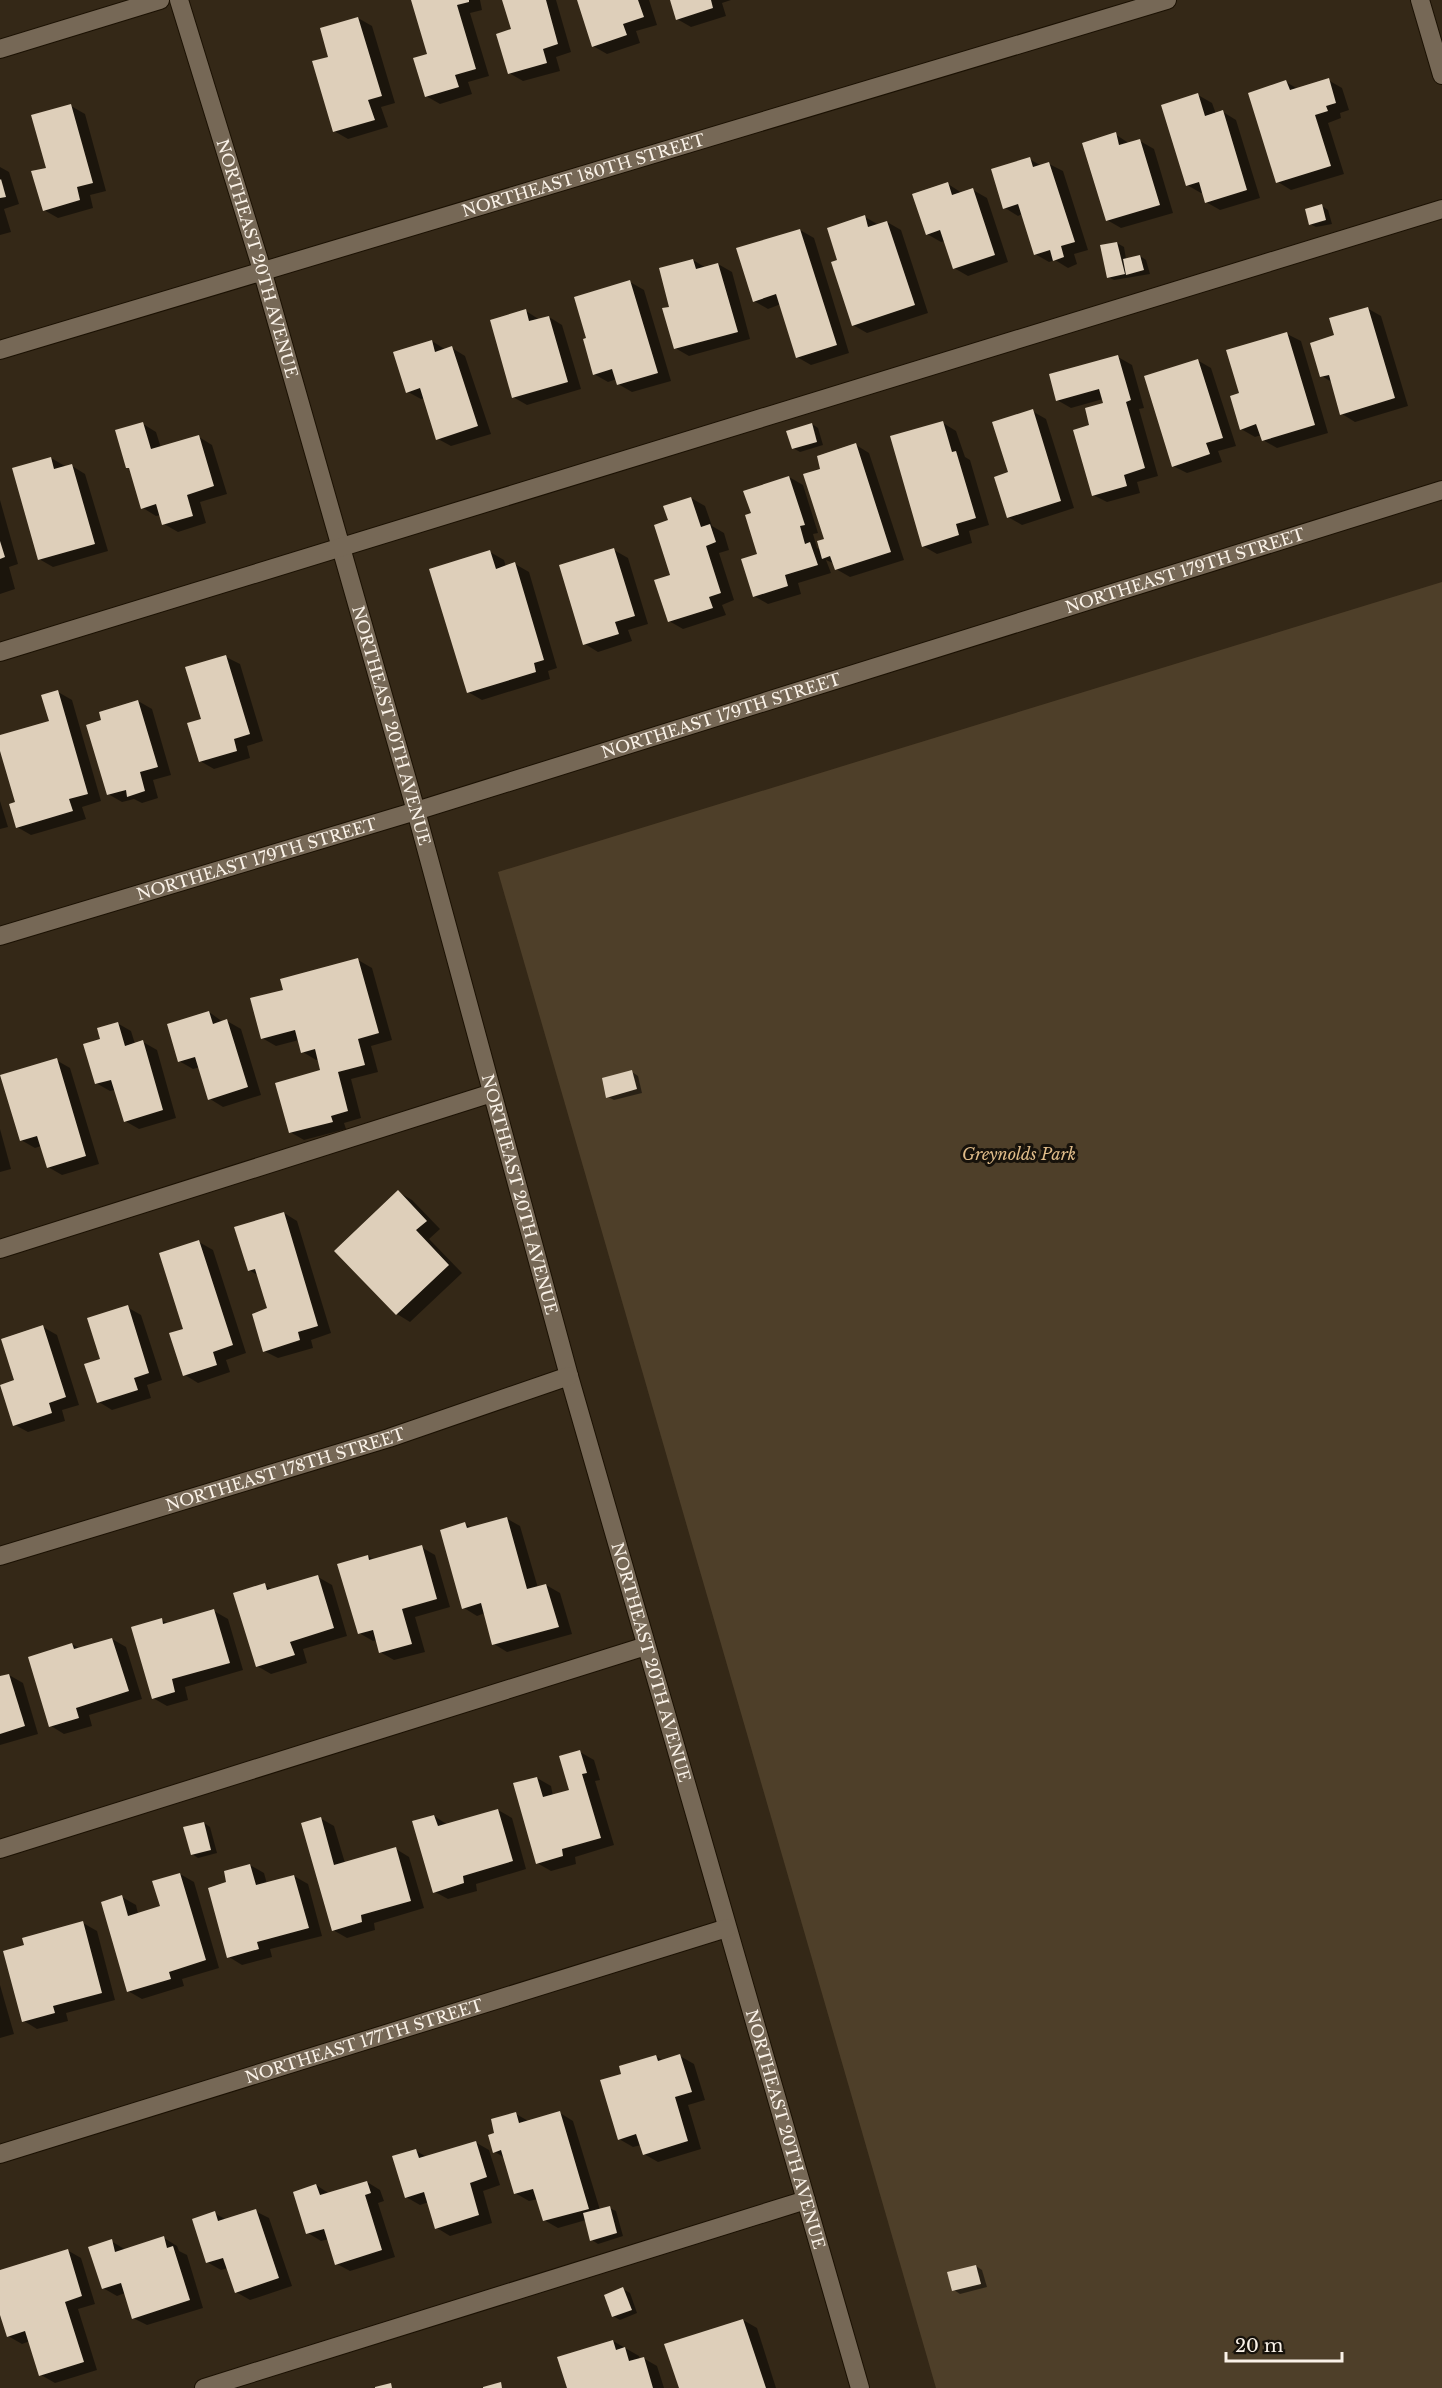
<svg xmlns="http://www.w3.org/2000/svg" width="1442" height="2388" viewBox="0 0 1442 2388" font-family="'Libre Baskerville',serif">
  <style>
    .green { fill: #4e3f29 }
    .shadow { fill: #0007 }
    .building { fill: #decfba }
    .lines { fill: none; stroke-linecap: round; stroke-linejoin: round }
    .minor-casing { stroke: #1b1103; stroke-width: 20 }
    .minor { stroke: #766856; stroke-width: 18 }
    .labels { text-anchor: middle; stroke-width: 6; stroke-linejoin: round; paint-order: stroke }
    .street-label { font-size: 16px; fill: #faf2e8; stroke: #17120b }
    .park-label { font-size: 16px; font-style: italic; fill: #e0bc89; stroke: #17120b }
  </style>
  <rect width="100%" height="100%" fill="#342817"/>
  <path class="green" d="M1442,582V2388H936L498,872Z"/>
  <g class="shadow">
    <path d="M412,0H480L482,10L470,13L489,76L468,82L472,94L440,104L426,96L428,55Z"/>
    <path d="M504,0H556L571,52L556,57L560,71L523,81L509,73L513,30Z"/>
    <path d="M578,0H649L657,25L636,31L640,43L607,54L593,46Z"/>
    <path d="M672,0H731L722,3L726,16L691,27L677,19Z"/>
    <path d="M358,18L372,26L395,103L381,107L388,127L348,139L334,131L330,58Z"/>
    <path d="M1328,80L1342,88L1349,110L1340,113L1341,118L1328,123L1344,174L1291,190L1278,182L1286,82L1298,89Z"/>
    <path d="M1198,95L1212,103L1216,114L1223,112L1236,120L1260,198L1220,210L1206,202L1204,192L1201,193L1187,185Z"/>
    <path d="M71,106L85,114L106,191L90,195L93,208L58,218L44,210Z"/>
    <path d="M1115,134L1130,144L1140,141L1154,149L1173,213L1121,228L1107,220Z"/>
    <path d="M1029,159L1042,166L1049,164L1063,171L1088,250L1074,254L1077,264L1068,268L1055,260L1049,262L1035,254L1022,214L1018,216L1005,208Z"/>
    <path d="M0,167L9,172L19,204L4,209L11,232L0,235Z"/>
    <path d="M948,184L962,193L973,190L987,198L1008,262L968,276L954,268L945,241L941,242L927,234Z"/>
    <path d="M1322,206L1328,210L1332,224L1316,227L1310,224Z"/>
    <path d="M865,217L879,225L887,222L901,230L928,313L867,333L853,325L839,261Z"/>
    <path d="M800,230L814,238L849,353L811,365L797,357L781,304L768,309L754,301Z"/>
    <path d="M1117,243L1124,247L1126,259L1140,256L1146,260L1150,274L1114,280L1108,277Z"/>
    <path d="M693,260L706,268L718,264L732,272L750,339L689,356L675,348L671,308Z"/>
    <path d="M630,282L644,290L671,381L632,392L618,384L617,379L608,382L594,374Z"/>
    <path d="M1367,308L1381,316L1408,406L1355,422L1342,414L1333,383L1322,376Z"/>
    <path d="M526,311L540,320L549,317L562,325L581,389L527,405L513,397Z"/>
    <path d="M1287,334L1301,341L1328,433L1277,448L1263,440L1261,435L1255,437L1241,429V394Z"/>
    <path d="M432,341L446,350L452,348L465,356L491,434L451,446L438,439L425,398L421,399L408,392Z"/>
    <path d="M1118,357L1132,365L1144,408L1139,409L1158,476L1137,482L1140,493L1107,502L1093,495L1091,426L1105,404L1103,399L1071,408L1057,400Z"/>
    <path d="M1197,360L1211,368L1236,446L1218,451L1222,462L1187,473L1173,466Z"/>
    <path d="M1032,411L1046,419L1074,508L1022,525L1008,517L1010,473Z"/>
    <path d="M943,423L956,431L965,457L970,460L989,525L969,531L972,543L937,554L923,546Z"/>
    <path d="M143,424L156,432L161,448L199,437L212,445L227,494L200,502L206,523L178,532L164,524L161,515L156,516L143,508L131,470L127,467Z"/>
    <path d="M812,424L818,428L823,445L800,452L793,448Z"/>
    <path d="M856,445L869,453L904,560L850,577L836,569L835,564L826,560L831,573L798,583L801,594L768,604L754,596L758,555L753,514L789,477L803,485L818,533L813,534L817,548L821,550L826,540L822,470Z"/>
    <path d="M51,458L65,466H72L85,474L108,551L53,567L39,559Z"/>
    <path d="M691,498L705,506L712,526L724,533L729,550L719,553L734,600L722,605L726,615L683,629L669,621L672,576L670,521Z"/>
    <path d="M0,500L18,564L9,567L15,589L0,594Z"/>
    <path d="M614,550L628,558L648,624L628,630L632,641L598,652L585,644Z"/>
    <path d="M490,552L504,560L506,567L515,564L529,572L557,668L548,671L550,679L482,700L468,692Z"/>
    <path d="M226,657L240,664L263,741L247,746L250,758L214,769L200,761Z"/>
    <path d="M58,692L72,700L101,801L82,807L86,819L31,835L17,827V803L0,745V736L50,722Z"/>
    <path d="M138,701L152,709L171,775L153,780L158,798L142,803L134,799L122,802L108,794L103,721Z"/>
    <path d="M0,801L8,827L0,829Z"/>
    <path d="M358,960L372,968L392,1040L371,1046L378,1072L351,1079L361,1118L344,1123L346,1129L304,1140L290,1132L322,1071L319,1060H316L303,1052L299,1040L276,1046L262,1038L285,991Z"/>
    <path d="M209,1012L223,1022L227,1021L241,1029L261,1095L223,1107L210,1099L200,1067L193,1069L179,1061Z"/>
    <path d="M117,1023L131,1031L135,1044L143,1042L157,1050L176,1118L139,1129L125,1121L115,1090L110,1091L96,1083L102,1040Z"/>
    <path d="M56,1060L70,1068L99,1164L62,1175L48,1167L41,1146L35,1148L21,1140Z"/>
    <path d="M632,1072L638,1076L642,1093L614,1100L608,1097Z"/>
    <path d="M0,1129L11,1169L0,1172Z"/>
    <path d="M398,1192L412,1200L440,1229L429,1239L462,1273L410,1322L397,1314Z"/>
    <path d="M284,1213L297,1221L331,1333L311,1340L313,1348L278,1358L264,1351L269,1309L259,1276L249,1270Z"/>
    <path d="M199,1242L213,1250L246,1353L226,1360L230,1372L198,1383L185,1375V1330Z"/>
    <path d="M127,1307L141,1315L162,1380L147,1385L151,1398L112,1410L99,1402Z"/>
    <path d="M43,1327L57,1335L79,1405L62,1410L65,1421L28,1432L15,1425L16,1381Z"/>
    <path d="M506,1518L520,1526L538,1588L546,1585L560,1593L572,1634L507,1652L494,1644L485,1613L477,1616L464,1608L465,1524L472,1528Z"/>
    <path d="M421,1547L435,1555L450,1607L415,1617L425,1652L394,1660L380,1652L377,1640L373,1641L359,1633L368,1556L374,1560Z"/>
    <path d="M318,1577L332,1585L347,1636L303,1649L307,1663L271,1674L257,1666L264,1585L273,1590Z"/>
    <path d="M214,1611L228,1619L243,1670L185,1687L188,1700L167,1706L153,1698L161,1620L169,1624Z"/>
    <path d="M112,1639L126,1647L142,1699L89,1715L92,1726L64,1734L51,1726L72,1644L80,1649Z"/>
    <path d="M9,1675L23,1683L38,1734L0,1745V1678Z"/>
    <path d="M580,1752L594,1760L600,1780L595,1781L614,1845L575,1857L576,1864L551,1871L537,1863V1778L551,1786L553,1796L571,1791Z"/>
    <path d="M498,1810L512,1818L526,1869L476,1884L477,1891L448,1899L435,1892L434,1816L448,1825Z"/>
    <path d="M320,1818L334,1826L345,1863L396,1849L409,1857L424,1908L374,1923L375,1930L347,1938L333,1930Z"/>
    <path d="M204,1823L210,1827L217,1853L198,1858L192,1854Z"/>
    <path d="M250,1865L264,1873L267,1884L294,1876L308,1884L322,1936L270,1949L272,1957L242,1965L229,1957L228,1883Z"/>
    <path d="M180,1874L194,1882L219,1968L182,1979L184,1986L142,1999L128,1991L122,1897L136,1905L138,1914L162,1907Z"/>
    <path d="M83,1923L97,1931L115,2000L66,2013L68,2021L37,2029L24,2021Z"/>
    <path d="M0,1985L14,2034L0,2038Z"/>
    <path d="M655,2056L664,2061L680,2056L694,2064L705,2100L688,2105L701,2149L658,2162L644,2154L641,2145L633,2147L619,2139L623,2075Z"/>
    <path d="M560,2113L573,2121L600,2210L609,2208L616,2211L623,2236L598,2244L592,2240L586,2220L558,2228L544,2220L538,2199L529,2201L515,2193L505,2158L495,2152L496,2134L516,2114L530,2122Z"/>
    <path d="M475,2142L489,2150L500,2185L483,2191L492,2223L450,2236L437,2228L429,2202L420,2205L406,2197L416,2151L427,2157Z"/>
    <path d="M367,2182L380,2190L384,2201L378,2203L395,2257L350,2271L337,2264L329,2239L321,2241L308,2233L316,2185L330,2194Z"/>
    <path d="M255,2211L269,2218L292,2286L250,2300L236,2292L228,2268L221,2270L207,2262L214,2213L227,2220Z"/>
    <path d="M164,2238L177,2246L179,2251L187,2255L203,2308L147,2325L133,2318L125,2293L117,2296L103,2288L111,2241L126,2250Z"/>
    <path d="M67,2250L81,2258L95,2304L78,2309L97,2370L55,2383L41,2375L30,2341L22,2344L8,2336L0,2310V2272Z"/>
    <path d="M976,2266L982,2270L987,2287L960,2294L954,2290Z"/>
    <path d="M623,2289L630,2293L637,2313L620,2320L613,2316Z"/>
    <path d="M743,2320L757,2328L776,2388H680Z"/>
    <path d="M613,2341L639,2356L640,2360L643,2358L657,2366L664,2388H568Z"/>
  </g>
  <g class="building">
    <path d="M411,0H469V2L457,5L476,69L455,75L459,87L425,97L413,58L427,54Z"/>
    <path d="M502,0H546L558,44L543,49L547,63L508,74L496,34L511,29Z"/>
    <path d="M577,0H638L644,17L623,24L627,35L592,47Z"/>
    <path d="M670,0H711L713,8L676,20Z"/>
    <path d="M358,17L382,96L368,100L375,120L333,132L312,61L328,57L320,28Z"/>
    <path d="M1329,78L1336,103L1326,106L1328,111L1315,115L1331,166L1276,183L1248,93L1286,80L1290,90Z"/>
    <path d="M1198,93L1205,116L1223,110L1247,190L1205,203L1199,182L1186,186L1161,105Z"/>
    <path d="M71,104L93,183L77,187L80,200L43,211L31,171L46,168L31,115Z"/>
    <path d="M1116,132L1119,145L1140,139L1160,205L1106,221L1082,143Z"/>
    <path d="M1030,157L1033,167L1049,162L1075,242L1061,246L1064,257L1053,261L1050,250L1034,255L1018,204L1003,209L991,169Z"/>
    <path d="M1,179L6,197L0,198V180Z"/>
    <path d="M948,182L952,195L973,188L995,255L953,269L940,230L926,235L912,194Z"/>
    <path d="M1322,204L1326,220L1309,225L1305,209Z"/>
    <path d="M865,215L868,227L887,221L915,305L852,326L831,262L837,260L827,228Z"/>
    <path d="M800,229L837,345L796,358L776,294L753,302L736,248Z"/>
    <path d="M1117,242L1125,274L1107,278L1100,245Z"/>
    <path d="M1140,255L1144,270L1126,275L1123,259Z"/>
    <path d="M693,259L696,269L718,263L738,332L674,349L662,308L669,307L659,268Z"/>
    <path d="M630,280L658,373L617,385L612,369L593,375L583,339L586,338L574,297Z"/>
    <path d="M1368,307L1395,398L1340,415L1329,375L1320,377L1310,343L1334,335L1329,318Z"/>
    <path d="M526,309L529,321L549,316L568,382L512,398L490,320Z"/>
    <path d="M1287,332L1315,425L1262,441L1256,424L1240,430L1230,396L1239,393L1226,350Z"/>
    <path d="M432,340L435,352L452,346L478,426L436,440L420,388L406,393L393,352Z"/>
    <path d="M1118,355L1131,400L1126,402L1145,468L1124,475L1127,486L1092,496L1073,430L1089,425L1085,408L1103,403L1099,389L1056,401L1049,374Z"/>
    <path d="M1198,359L1223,438L1206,443L1210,454L1172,467L1144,376Z"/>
    <path d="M1033,409L1061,501L1007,518L994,477L1008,472L992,422Z"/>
    <path d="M943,421L952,452L956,451L976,518L956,524L959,535L922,547L890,436Z"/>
    <path d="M143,422L151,449L199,435L214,486L187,495L193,516L162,525L156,504L141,509L129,468H126L115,430Z"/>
    <path d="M812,423L817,442L792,449L786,431Z"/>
    <path d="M856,443L891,552L835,570L830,556L822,559L817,541L824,539L803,474L820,469L817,456Z"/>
    <path d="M51,457L54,469L72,464L95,544L38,560L12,468Z"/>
    <path d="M789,476L805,525L800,526L805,544L810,542L818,565L785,575L788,586L753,597L741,559L757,554L745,515L751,513L743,491Z"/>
    <path d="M691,497L701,527L710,524L716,542L706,546L721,593L709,597L713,608L668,622L654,580L670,575L654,525L668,520L663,506Z"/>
    <path d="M0,541L5,557L0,559Z"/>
    <path d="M614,548L635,616L615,622L619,634L583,645L559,565Z"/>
    <path d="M490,550L496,569L515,562L544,660L534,663L536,672L467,693L429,569Z"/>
    <path d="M226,655L250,734L234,739L237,751L199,762L187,723L201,719L185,667Z"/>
    <path d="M58,690L88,794L69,799L73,811L16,828L9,804L15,802L0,751V735L49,721L41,695Z"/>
    <path d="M138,700L158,767L140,772L145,791L127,797L126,790L107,795L86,725L101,720L99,712Z"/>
    <path d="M358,958L379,1033L358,1039L365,1065L338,1072L348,1111L331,1116L333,1122L289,1133L275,1083L320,1070L315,1049L301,1053L295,1030L261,1039L250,998L283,990L280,979Z"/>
    <path d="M209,1011L213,1024L227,1019L248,1087L208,1100L195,1057L178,1062L167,1024Z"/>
    <path d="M118,1022L125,1046L143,1040L163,1110L124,1122L111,1080L95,1084L83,1044L100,1039L97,1028Z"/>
    <path d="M57,1058L86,1156L47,1168L37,1136L20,1141L0,1075Z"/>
    <path d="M632,1070L637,1089L606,1098L602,1078Z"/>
    <path d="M398,1190L427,1221L416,1230L449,1265L396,1315L334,1251Z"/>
    <path d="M284,1212L318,1326L298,1332L300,1340L263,1352L252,1314L267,1308L255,1269L248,1271L234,1227Z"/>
    <path d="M199,1240L233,1345L213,1352L217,1365L183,1376L169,1333L183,1329L159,1253Z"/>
    <path d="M128,1305L149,1373L134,1378L138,1390L97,1403L84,1364L100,1359L87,1318Z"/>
    <path d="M43,1325L66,1397L49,1403L52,1413L13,1426L0,1385L14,1380L1,1339Z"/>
    <path d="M507,1517L527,1589L546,1584L559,1627L492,1645L481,1603L462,1609L440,1530L465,1522L467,1528Z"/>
    <path d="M422,1545L437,1599L402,1609L412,1644L379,1653L373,1630L358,1634L337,1564L368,1555L369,1560Z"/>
    <path d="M318,1575L334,1628L290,1642L295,1655L256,1667L233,1593L265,1583L267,1590Z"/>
    <path d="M214,1609L230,1663L172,1679L175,1692L152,1699L131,1627L162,1618L163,1624Z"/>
    <path d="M112,1638L129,1691L76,1708L79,1718L49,1727L28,1657L72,1643L74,1649Z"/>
    <path d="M9,1674L25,1726L0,1734V1676Z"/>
    <path d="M580,1750L587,1773L582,1774L601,1838L562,1849L563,1856L536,1864L513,1783L537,1777L543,1797L569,1790L559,1756Z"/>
    <path d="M498,1809L513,1861L463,1876L464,1883L433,1893L412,1821L434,1815L438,1826Z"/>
    <path d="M321,1817L334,1865L396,1847L411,1901L361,1915L362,1922L332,1931L301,1823Z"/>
    <path d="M204,1822L211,1850L191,1855L183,1827Z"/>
    <path d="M250,1864L256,1885L294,1875L309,1928L257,1942L259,1949L227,1958L208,1888L226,1882L224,1871Z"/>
    <path d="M180,1873L206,1960L169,1972L171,1979L127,1992L101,1902L122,1895L128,1916L160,1906L152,1881Z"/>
    <path d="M83,1921L102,1993L53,2006L55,2013L22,2022L3,1951L24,1945L22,1938Z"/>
    <path d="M680,2054L692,2092L675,2097L688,2141L643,2155L636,2134L618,2140L600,2080L621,2074L619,2066L656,2055L658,2061Z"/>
    <path d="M560,2111L589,2209L543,2221L533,2189L514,2194L501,2150L493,2153L488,2135L494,2133L491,2119L516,2112L519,2123Z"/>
    <path d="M476,2141L487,2177L470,2183L479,2215L435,2229L424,2192L405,2198L392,2156L416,2149L419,2158Z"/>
    <path d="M367,2181L371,2193L365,2195L382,2250L335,2265L324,2229L306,2234L293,2192L316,2184L320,2195Z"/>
    <path d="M610,2206L617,2233L590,2241L583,2213Z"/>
    <path d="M256,2209L279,2278L235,2293L223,2258L206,2263L192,2219L215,2211L218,2221Z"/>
    <path d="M164,2236L167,2248L173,2246L190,2300L132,2319L121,2283L102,2289L88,2247L112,2239L115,2252Z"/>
    <path d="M68,2249L82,2296L65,2302L84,2362L39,2376L25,2331L7,2337L0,2315V2270Z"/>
    <path d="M976,2265L981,2284L952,2291L947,2272Z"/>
    <path d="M623,2287L632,2310L612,2317L604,2295Z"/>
    <path d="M743,2319L766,2388H679L664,2344Z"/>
    <path d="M613,2340L616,2350L625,2347L629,2361L644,2357L653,2388H567L557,2357Z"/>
    <path d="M501,2382L502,2388H483V2387Z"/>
    <path d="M391,2383L392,2388H375V2387Z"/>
  </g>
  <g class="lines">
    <g class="minor-casing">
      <g id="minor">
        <path id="s1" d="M179,0L262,270L416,811L569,1376L860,2388"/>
        <path d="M1420,0L1442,75"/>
        <path d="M0,49L160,0"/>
        <path id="s2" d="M0,350L1167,0"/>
        <path d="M0,652L1442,209"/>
        <path id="s3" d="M0,936L416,811L1442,490"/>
        <path d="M0,1249L492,1093"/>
        <path id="s4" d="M0,1556L389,1438L569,1376"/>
        <path d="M0,1849L646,1646"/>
        <path id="s5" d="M0,2154L727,1928"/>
        <path d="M204,2388L806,2200"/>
      </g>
    </g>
    <use href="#minor" class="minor"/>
  </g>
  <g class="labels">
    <g class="street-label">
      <text dy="6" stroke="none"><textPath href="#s2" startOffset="609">NORTHEAST 180TH STREET</textPath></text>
      <text dy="6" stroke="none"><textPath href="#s1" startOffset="270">NORTHEAST 20TH AVENUE</textPath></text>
      <text dy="6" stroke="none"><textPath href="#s3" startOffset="1240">NORTHEAST 179TH STREET</textPath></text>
      <text dy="6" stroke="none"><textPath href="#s3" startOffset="754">NORTHEAST 179TH STREET</textPath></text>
      <text dy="6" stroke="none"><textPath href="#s1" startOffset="756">NORTHEAST 20TH AVENUE</textPath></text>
      <text dy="6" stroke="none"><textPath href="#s3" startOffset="268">NORTHEAST 179TH STREET</textPath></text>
      <text dy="6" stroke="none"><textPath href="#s1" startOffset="1242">NORTHEAST 20TH AVENUE</textPath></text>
      <text dy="6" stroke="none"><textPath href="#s4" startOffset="298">NORTHEAST 178TH STREET</textPath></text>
      <text dy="6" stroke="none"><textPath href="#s1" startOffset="1728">NORTHEAST 20TH AVENUE</textPath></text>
      <text dy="6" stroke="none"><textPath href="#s5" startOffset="381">NORTHEAST 177TH STREET</textPath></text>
      <text dy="6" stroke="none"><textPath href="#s1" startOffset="2214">NORTHEAST 20TH AVENUE</textPath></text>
    </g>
    <g class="park-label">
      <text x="1019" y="1160">Greynolds Park</text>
    </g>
  </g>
  <path d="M1226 2352v9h116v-9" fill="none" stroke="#faf2e8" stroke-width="3"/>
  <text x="1235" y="2352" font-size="18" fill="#faf2e8" stroke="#17120b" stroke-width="4.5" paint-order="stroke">20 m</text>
</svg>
